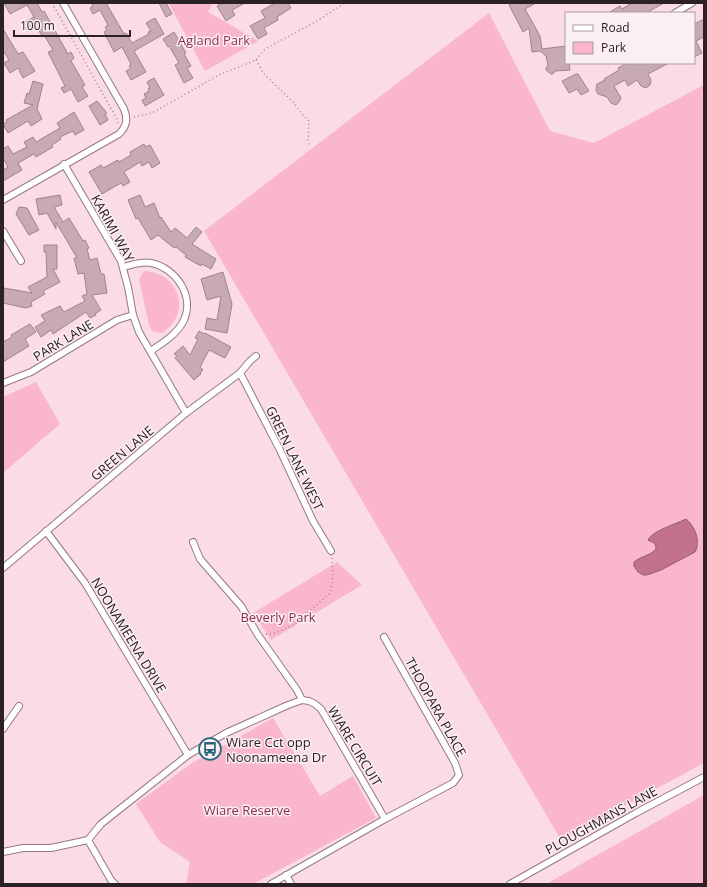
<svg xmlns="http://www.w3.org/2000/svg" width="707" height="887" viewBox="0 0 707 887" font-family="'Open Sans',sans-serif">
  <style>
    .green { fill: #f9b6cc }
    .water { fill: #c2728f; stroke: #955a6f }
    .building { fill: #c7aab3; stroke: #a0848c }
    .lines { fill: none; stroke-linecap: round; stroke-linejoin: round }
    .minor-casing { stroke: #947981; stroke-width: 8 }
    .path { stroke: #9c868d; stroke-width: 1.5; stroke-dasharray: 1 3; stroke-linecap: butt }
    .minor { stroke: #fff; stroke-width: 6 }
    .labels { text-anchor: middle; stroke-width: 3; stroke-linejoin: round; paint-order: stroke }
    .park-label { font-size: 13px; fill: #8d2d56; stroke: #fceff3 }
    .street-label { font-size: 13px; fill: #2c2125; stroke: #fceff3 }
    .poi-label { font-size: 13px; fill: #2c2125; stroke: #fceff3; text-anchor: start }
  </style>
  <rect width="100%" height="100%" fill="#fbdce6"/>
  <g class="green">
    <path d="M170,3H213L208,12L258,41L205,71L169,4Z"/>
    <path d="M489,13L550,131L594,143L704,85V763L561,840L204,231Z"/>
    <path d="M144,271C180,272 192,314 162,333L152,331L149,325L139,279Z"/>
    <path d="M36,382L60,424L3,473V397Z"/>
    <path d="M337,562L362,585L271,640L253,613Z"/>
    <path d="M273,718L320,796L353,776L376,818L253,884H186L190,862L160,842L136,804L192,763Z"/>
    <path d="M704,795V884H546Z"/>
  </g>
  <path class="water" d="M686,519C695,526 701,542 695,552L661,570L647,575H643L638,572L634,566V562C641,556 650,556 656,549C656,542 653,543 648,540C652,531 676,524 686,519Z"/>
  <g class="building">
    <path d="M4,3H37L42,12L44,11L68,54L71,52L74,58L71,61L85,85L82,87L88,96L78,102L71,89L64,93L61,88L65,86L48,52L53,50L44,35L42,36L35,24L26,29L23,23L34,17L27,5L10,14Z"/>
    <path d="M91,3H106L124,34L126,33L132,43L149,34L148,32L151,31L146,23L155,18L164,34L134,51L146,72L131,80L126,71L131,68L129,66L131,64L122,47L114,52L104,32L107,30L105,27L108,25L100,10L93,14L90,8L93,6Z"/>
    <path d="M159,3H166L172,14L166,17Z"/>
    <path d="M222,3H245L232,10L235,15L226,21L217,6Z"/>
    <path d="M275,3H288L291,8L277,17L278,20L264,28L267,34L258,39L250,26L265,18L261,11Z"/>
    <path d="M512,3H536L525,9L540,36L542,49L566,46V63L569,64L570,70L555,71L553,74H551L546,70V68L548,65L546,56L540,51L532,52L529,28L523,32L509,5Z"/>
    <path d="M632,3H664L646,13H608L620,6L622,9Z"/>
    <path d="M704,19V37L696,41L702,53L694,57V24Z"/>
    <path d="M3,29L18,54L23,52L35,71L23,78L18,68L10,73L4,63L9,60L3,50Z"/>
    <path d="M174,32L186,53L184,54L191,66L187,68L193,78L184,83L175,65L179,63L169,46L168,47L163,39Z"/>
    <path d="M627,63H669L648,74L651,80L650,85L646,88L641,86L637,80L628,86L625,80L614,86L621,98L619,102L616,105L611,103L607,97L598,94L596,90L597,84L605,80L604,79L619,70L618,68Z"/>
    <path d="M576,74H578L589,91L581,95L577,89L569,93L562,81Z"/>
    <path d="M154,78L164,95L145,106L142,100L146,98L144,94L149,91L148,89L150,88L147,82Z"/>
    <path d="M33,81L43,84L37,109L42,119L31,126L28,121L8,133L3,124L7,122L6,120L33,105L24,103L27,93L29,94Z"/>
    <path d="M97,101L107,113L105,114L108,120L100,125L89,106Z"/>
    <path d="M74,112L84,130L75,135L73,131L60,137L61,139L52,145L53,147L36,157L34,154L18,163L22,170L3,181V170L8,167L3,158V149L8,146L13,154L27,147L24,142L33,137L36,142L60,128L57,123Z"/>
    <path d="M144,144L145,147L150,145L160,163L152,168L149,162L142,166L140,162L124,172L130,182L123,186L121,183L102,194L89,172L101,165L103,168L118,160L119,162L131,155L130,152Z"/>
    <path d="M60,195L62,205L54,207L63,222L69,218L83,241L85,240L89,248L87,249L90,260L97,258L101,274H104L107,293L92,295L101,310L95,314L96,315L90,318L86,312L53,334L51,330L41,337L35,327L45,321L41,315L60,306L64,312L85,301L82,296L87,294L84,273L78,274L74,258H77L56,222V229L47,213L39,215L36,199Z"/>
    <path d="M140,195L145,207L154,203L160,218L161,217L171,232L175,228L187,238L196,227L202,232L192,244L216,259L211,269L202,264L201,266L185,257L186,255L176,247L174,248L158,235L151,240L138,218L136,219L128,200Z"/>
    <path d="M19,207L27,208L39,230L29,235L16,214Z"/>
    <path d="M44,245H57V269H53L60,282L43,291L45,294L31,302L32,306L26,308L3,303L4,288L32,293L28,287L47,277L46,252H44Z"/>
    <path d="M223,272L232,304L227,333L205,329L207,318L217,320L221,296L207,300L201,279Z"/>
    <path d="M30,324L36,332L25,339L29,346L3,362V342L12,337L11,335Z"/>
    <path d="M199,331L204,334L205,333L231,347L225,358L209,350L200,367L203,370L200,373L201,374L194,380L175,358L177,356L174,354L183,346L190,355L198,339L195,338Z"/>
  </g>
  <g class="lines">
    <g class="minor-casing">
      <g id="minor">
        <path d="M675,13L692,3"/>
        <path d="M64,164L121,261L128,287L133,315L139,332L186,413"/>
        <path d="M3,200L119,134C127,126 128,119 124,109L63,3"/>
        <path d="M3,231L21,261"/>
        <path d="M123,267C132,265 141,261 151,263C176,268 196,297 183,322C176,335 162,343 151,351"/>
        <path d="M240,373L280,450L313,521L331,551"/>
        <path d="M3,383L31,372L117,320L133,315"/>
        <path d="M46,531L85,583L188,755"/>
        <path d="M193,542L200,559L241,606L258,635L297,690L302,700"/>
        <path d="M3,568L186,413L240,373L250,361L256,356"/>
        <path d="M384,637L455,763L459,775L453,783L385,819"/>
        <path d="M3,729L19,706"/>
        <path d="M88,840L111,880L115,884"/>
        <path d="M3,852L23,848H51L88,840L101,824L188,755L226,733L288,705L302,700L309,701L315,704L321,709L385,819L271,884"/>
        <path d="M286,875L291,884"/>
        <path d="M510,884L636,813L704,777"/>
      </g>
    </g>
    <g class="path">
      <path d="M52,3L117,119L118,124"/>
      <path d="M256,60L264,74L293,102L301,113L309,121L308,140L310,146"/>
      <path d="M134,117L152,113L219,75L256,60L265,49L315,22L345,3"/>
      <path d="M266,634L275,633L294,625L330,593L333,577L332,557"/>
    </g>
    <use href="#minor" class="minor"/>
  </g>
  <defs>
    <g id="bus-ring" transform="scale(1.15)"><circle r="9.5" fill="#fceff3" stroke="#26647a" stroke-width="1.5"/><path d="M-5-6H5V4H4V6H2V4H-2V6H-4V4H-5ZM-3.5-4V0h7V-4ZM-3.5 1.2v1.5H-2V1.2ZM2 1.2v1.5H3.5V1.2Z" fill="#26647a"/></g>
  </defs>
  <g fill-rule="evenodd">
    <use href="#bus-ring" x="210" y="749"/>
  </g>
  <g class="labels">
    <g class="park-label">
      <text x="214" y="45">Agland Park</text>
      <text x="278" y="622">Beverly Park</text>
      <text x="247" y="815">Wiare Reserve</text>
    </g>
    <g class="street-label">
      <text transform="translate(113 228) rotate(61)" y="5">KARIMI WAY</text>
      <text transform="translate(63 340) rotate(-31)" y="5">PARK LANE</text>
      <text transform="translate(122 453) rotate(-40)" y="5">GREEN LANE</text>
      <text transform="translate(295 458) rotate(64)" y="5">GREEN LANE WEST</text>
      <text transform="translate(129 635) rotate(59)" y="5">NOONAMEENA DRIVE</text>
      <text transform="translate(436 707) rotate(61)" y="5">THOOPARA PLACE</text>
      <text transform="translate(355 746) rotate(59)" y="5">WIARE CIRCUIT</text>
      <text transform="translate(601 820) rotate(-29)" y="5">PLOUGHMANS LANE</text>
    </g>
    <g class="poi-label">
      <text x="226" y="747">Wiare Cct opp<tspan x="226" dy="15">Noonameena Dr</tspan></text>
    </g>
  </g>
  <rect width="707" height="887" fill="none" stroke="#2c2125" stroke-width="8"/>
  <rect x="565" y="12" width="130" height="52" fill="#fceff3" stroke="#a99da1"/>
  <rect x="573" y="25" width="20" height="6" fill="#ffffff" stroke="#a99da1"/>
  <text x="601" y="32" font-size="12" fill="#2c2125">Road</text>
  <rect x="573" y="42" width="20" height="12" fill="#f9b6cc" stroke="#a99da1"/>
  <text x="601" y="52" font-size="12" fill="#2c2125">Park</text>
  <path d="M14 30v6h116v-6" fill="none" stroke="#2c2125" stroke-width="2"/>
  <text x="20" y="30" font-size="12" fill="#2c2125" stroke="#fceff3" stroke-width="3" paint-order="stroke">100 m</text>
</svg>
